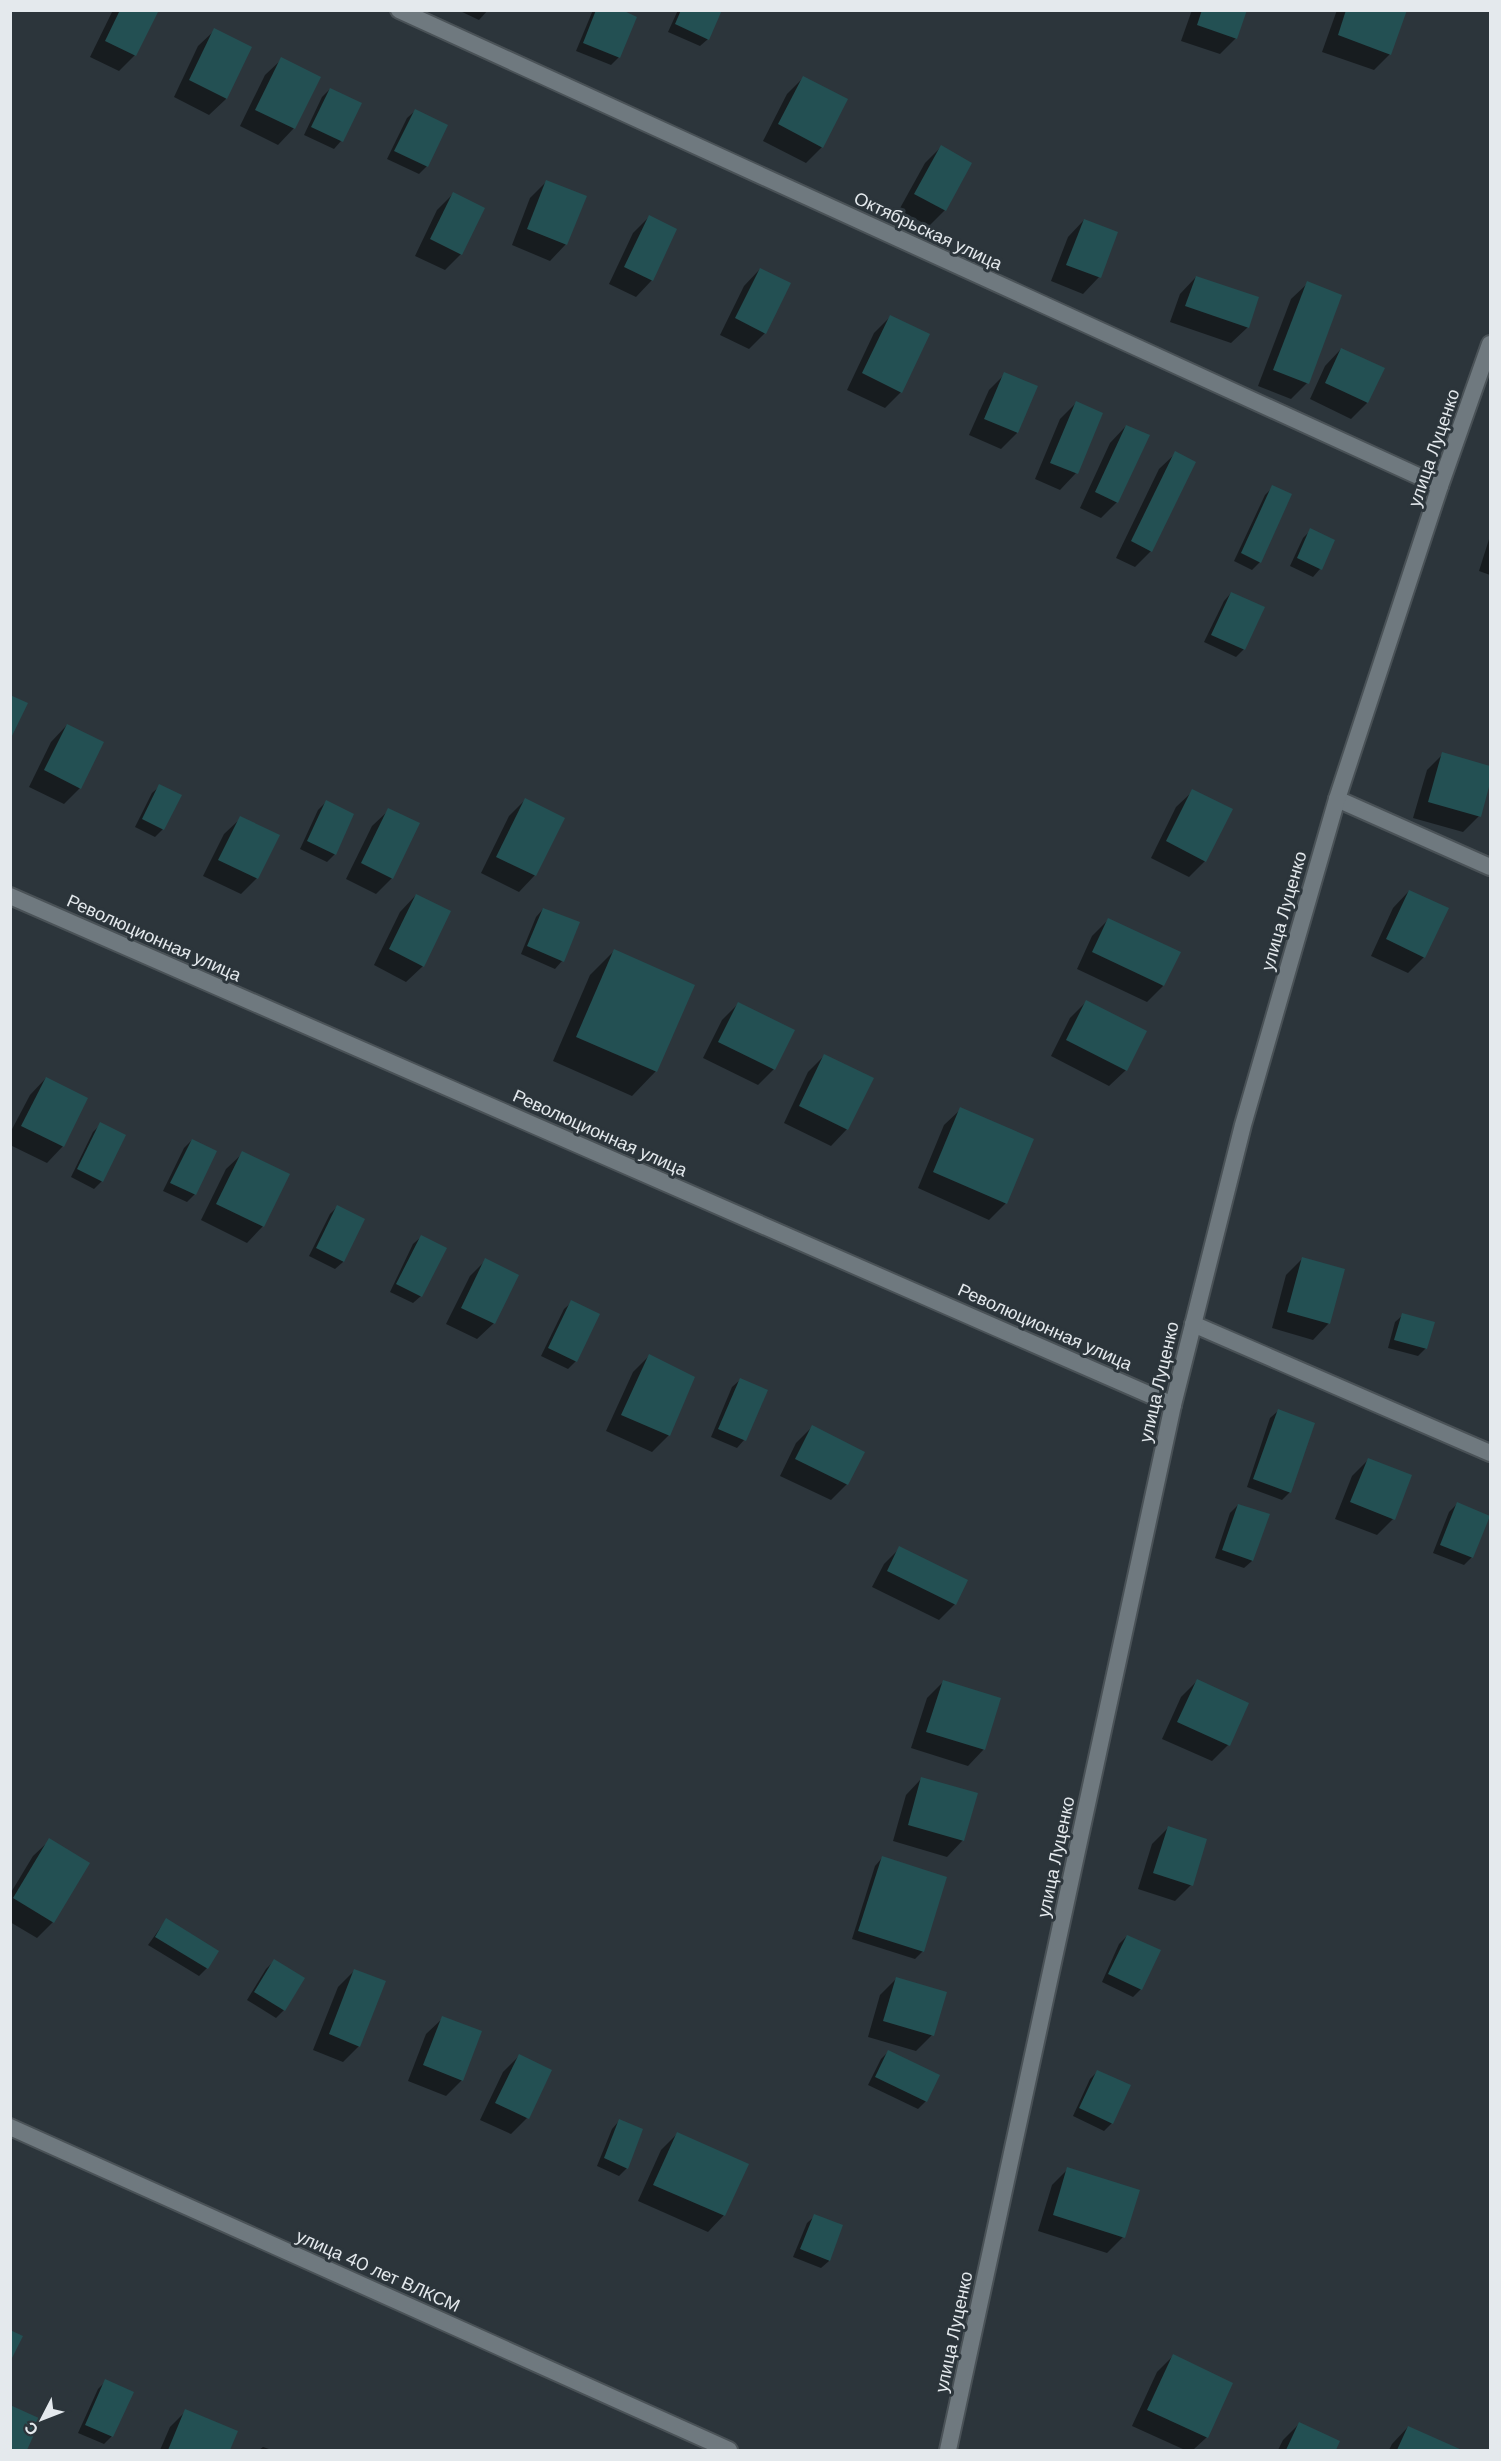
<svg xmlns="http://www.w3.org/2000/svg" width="1501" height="2461" viewBox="0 0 1501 2461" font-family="'DM Sans',sans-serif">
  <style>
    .shadow { fill: #0007 }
    .building { fill: #235053 }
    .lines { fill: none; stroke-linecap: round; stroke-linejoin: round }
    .minor-casing { stroke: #4a5257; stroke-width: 20 }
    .tertiary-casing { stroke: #4a5257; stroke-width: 20 }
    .minor { stroke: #6f797f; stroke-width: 16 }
    .tertiary { stroke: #6f797f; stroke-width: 16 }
    .labels { text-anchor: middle; stroke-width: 6; stroke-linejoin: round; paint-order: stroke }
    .street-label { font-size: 18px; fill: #e4e9ed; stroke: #2c353b }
  </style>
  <rect width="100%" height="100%" fill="#2c353b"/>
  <g class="shadow">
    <path d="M113,10H157L135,55L119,71L90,57Z"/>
    <path d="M458,10H488L479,20Z"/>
    <path d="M593,10H618L619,57L611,65L576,51Z"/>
    <path d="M678,10H721L708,39L700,46L668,32Z"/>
    <path d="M1192,10H1245L1236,38L1220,54L1181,41Z"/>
    <path d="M1337,10H1405L1390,54L1374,70L1322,52Z"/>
    <path d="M215,30L250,48L226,99L209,115L174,97L198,46Z"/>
    <path d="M282,59L294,128L278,145L240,126L265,75Z"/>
    <path d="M803,78L822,147L806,163L763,141L787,94Z"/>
    <path d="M330,89L341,141L334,149L304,135L322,97Z"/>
    <path d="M415,111L446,126L427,166L419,174L387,159L407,118Z"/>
    <path d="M941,147L945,210L929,226L899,210L925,163Z"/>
    <path d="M547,181L566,244L550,261L512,245L530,198Z"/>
    <path d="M453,194L461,254L445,270L415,256L437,210Z"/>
    <path d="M649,217L675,230L652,280L636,297L609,284L633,233Z"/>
    <path d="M1084,220L1116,232L1099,277L1083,294L1051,281L1068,237Z"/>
    <path d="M760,269L765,333L749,349L720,335L744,286Z"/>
    <path d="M1196,277L1248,327L1231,343L1170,322L1180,294Z"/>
    <path d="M1308,283L1307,383L1291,399L1258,386L1291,299Z"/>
    <path d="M890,317L901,392L885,408L847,390L874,333Z"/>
    <path d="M1341,349L1367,403L1351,419L1310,399L1325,366Z"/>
    <path d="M1005,374L1017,433L1001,449L969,435L989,390Z"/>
    <path d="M1076,403L1101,413L1076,473L1060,490L1035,479L1060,419Z"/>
    <path d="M1126,426L1117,502L1101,518L1080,508L1110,443Z"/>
    <path d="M1176,453L1151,551L1135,567L1116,558L1159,469Z"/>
    <path d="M1273,487L1260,562L1252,570L1234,561L1265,495Z"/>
    <path d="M1311,530L1320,569L1313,577L1290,566L1303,538Z"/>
    <path d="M1490,536V575L1479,571Z"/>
    <path d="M1231,593L1244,649L1236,657L1204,642L1224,601Z"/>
    <path d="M67,725L80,788L64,804L29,787L51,742Z"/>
    <path d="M1443,754L1490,768V777L1479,816L1463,832L1413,818L1427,770Z"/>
    <path d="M160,786L180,795L163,829L155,837L135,827L152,793Z"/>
    <path d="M1193,791L1205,861L1189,877L1151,858L1176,807Z"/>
    <path d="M525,800L535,875L519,892L481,873L509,816Z"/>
    <path d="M326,802L335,854L327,862L300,849L318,810Z"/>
    <path d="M389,810L392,878L376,894L346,879L372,826Z"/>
    <path d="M241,818L257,878L241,894L203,876L224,834Z"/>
    <path d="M1409,891L1424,957L1408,973L1371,956L1393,908Z"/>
    <path d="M416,895L423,966L406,982L374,965L400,912Z"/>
    <path d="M543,909L562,961L555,969L521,954L536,917Z"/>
    <path d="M1108,920L1163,986L1147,1002L1077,969L1092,936Z"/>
    <path d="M614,951L656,1071L632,1096L553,1061L590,975Z"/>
    <path d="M1086,1002L1126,1070L1109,1086L1051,1056L1070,1018Z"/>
    <path d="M738,1004L774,1069L758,1085L703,1058L722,1020Z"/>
    <path d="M824,1056L847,1129L831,1146L784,1123L808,1072Z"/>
    <path d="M46,1078L63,1146L47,1163L10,1145V1133L30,1095Z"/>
    <path d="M961,1109L1006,1203L989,1220L918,1188L944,1125Z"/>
    <path d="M101,1124L102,1181L94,1189L71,1177L93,1132Z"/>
    <path d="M192,1140L215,1152L195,1194L187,1202L163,1191L184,1148Z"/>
    <path d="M243,1153L263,1226L247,1243L201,1220L226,1169Z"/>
    <path d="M337,1207L363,1220L343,1262L335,1269L309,1256L330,1214Z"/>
    <path d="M421,1237V1296L413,1303L390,1292L413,1244Z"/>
    <path d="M1302,1259L1329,1323L1313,1340L1272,1328L1286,1275Z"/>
    <path d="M486,1260L494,1323L477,1339L446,1324L470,1276Z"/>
    <path d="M572,1302L576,1361L568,1369L541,1356L564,1309Z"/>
    <path d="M1403,1315L1426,1348L1418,1356L1388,1348L1395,1322Z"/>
    <path d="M649,1356L669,1435L652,1452L606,1431L633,1372Z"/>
    <path d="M740,1380L766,1391L744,1440L737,1448L711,1437L732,1387Z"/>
    <path d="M1278,1411L1290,1492L1282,1500L1247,1487L1270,1418Z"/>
    <path d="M812,1427L847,1484L831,1500L780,1476L796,1443Z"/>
    <path d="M1368,1460L1393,1519L1377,1535L1335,1519L1352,1476Z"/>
    <path d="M1457,1504L1472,1557L1464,1565L1433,1553L1449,1512Z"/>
    <path d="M1238,1505L1252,1561L1244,1568L1215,1558L1230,1513Z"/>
    <path d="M900,1548L955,1604L939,1620L872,1587L884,1564Z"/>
    <path d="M1197,1681L1247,1704L1228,1745L1212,1761L1162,1739L1181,1697Z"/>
    <path d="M943,1682L984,1749L968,1766L911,1748L927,1698Z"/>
    <path d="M922,1778L963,1840L947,1857L893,1841L906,1795Z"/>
    <path d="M1168,1828L1191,1885L1175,1901L1138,1889L1152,1844Z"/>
    <path d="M50,1840L53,1922L37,1938L10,1922V1894L33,1856Z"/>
    <path d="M882,1858L923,1951L915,1959L852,1939L875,1866Z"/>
    <path d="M166,1920L207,1968L199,1976L148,1945Z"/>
    <path d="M1127,1936L1141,1989L1133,1997L1102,1982L1119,1944Z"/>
    <path d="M274,1961L284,2010L276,2018L247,2000L266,1969Z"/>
    <path d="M354,1971L359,2046L343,2062L313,2050L338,1987Z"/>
    <path d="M896,1979L932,2035L916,2051L868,2037L880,1995Z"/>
    <path d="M443,2018L462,2080L446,2096L408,2081L426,2034Z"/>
    <path d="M889,2051L926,2101L918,2109L868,2085L881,2059Z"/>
    <path d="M519,2056L527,2118L511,2134L480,2120L503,2072Z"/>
    <path d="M1097,2072L1112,2123L1104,2131L1073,2116L1090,2079Z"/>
    <path d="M619,2121L627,2168L619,2176L597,2166L612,2129Z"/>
    <path d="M677,2134L724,2215L708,2232L638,2201L661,2150Z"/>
    <path d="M1068,2169L1123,2237L1107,2253L1038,2231L1052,2185Z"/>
    <path d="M815,2216L841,2226L829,2261L821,2268L793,2257L807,2223Z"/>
    <path d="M1173,2356L1207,2437L1193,2450H1185L1132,2426L1157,2372Z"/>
    <path d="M106,2381L112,2436L104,2444L78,2433L98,2389Z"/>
    <path d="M186,2411L236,2432L228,2450H160L170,2427Z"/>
    <path d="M1299,2424L1338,2442L1334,2450H1278L1283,2440Z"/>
    <path d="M1408,2427L1459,2450H1389L1392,2444Z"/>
    <path d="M263,2447L272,2450H259Z"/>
  </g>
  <g class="building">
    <path d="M120,10H159L136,56L105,41Z"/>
    <path d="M596,10H622L637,17L620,58L583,43Z"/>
    <path d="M681,10H722L709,40L675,24Z"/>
    <path d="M1202,10H1247L1237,39L1197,25Z"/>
    <path d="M1346,10H1407L1391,55L1338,35Z"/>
    <path d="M214,28L252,47L227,99L189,80Z"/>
    <path d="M281,57L321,77L295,129L255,110Z"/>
    <path d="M803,76L848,99L823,148L778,124Z"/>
    <path d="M330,88L362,103L343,142L311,127Z"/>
    <path d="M415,109L448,125L428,167L394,151Z"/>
    <path d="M941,145L972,163L946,211L914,194Z"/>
    <path d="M546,180L587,196L567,245L527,229Z"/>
    <path d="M453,192L485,208L462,255L430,239Z"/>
    <path d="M649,215L677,229L653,281L624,267Z"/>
    <path d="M1084,219L1118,232L1101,278L1066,265Z"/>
    <path d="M760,268L791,283L766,334L735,318Z"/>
    <path d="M1196,276L1259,297L1249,328L1185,306Z"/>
    <path d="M1307,281L1342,295L1309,384L1273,370Z"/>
    <path d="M890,315L930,334L902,393L862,373Z"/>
    <path d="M1341,348L1385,368L1368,403L1325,383Z"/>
    <path d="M1004,372L1038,386L1018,433L984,419Z"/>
    <path d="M1076,401L1103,413L1078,474L1050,463Z"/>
    <path d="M1126,425L1150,435L1118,503L1095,492Z"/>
    <path d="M1175,451L1196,462L1152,552L1131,541Z"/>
    <path d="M1272,485L1292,494L1261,563L1241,553Z"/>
    <path d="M1310,528L1335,540L1322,570L1297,558Z"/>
    <path d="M1231,592L1265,607L1245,650L1211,635Z"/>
    <path d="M10,695L28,703L10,740Z"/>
    <path d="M67,724L104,742L81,789L44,770Z"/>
    <path d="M1442,752L1490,766V783L1481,817L1428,802Z"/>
    <path d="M159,784L182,795L164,830L142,819Z"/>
    <path d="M1192,789L1233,809L1206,862L1166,841Z"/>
    <path d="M525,798L565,818L536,876L496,857Z"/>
    <path d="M326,800L354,814L336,855L307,841Z"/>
    <path d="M388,808L420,823L393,879L361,863Z"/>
    <path d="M240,816L280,835L258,879L218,860Z"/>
    <path d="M1409,890L1449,908L1425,958L1386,939Z"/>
    <path d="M416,894L451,911L424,967L389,949Z"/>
    <path d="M543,908L580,922L564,962L527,946Z"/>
    <path d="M1108,918L1181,952L1164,986L1092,952Z"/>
    <path d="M614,949L695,985L657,1072L576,1037Z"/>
    <path d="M1086,1000L1147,1031L1127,1071L1066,1040Z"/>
    <path d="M738,1002L795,1030L775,1070L718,1042Z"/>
    <path d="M824,1054L874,1078L848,1130L799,1106Z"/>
    <path d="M46,1077L88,1098L64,1147L21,1126Z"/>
    <path d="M960,1107L1034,1139L1007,1204L933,1172Z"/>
    <path d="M100,1122L126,1135L103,1182L77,1169Z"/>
    <path d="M192,1139L217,1151L196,1195L170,1183Z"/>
    <path d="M242,1151L290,1174L264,1227L216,1204Z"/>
    <path d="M337,1205L365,1219L344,1262L316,1248Z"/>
    <path d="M421,1235L447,1248L422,1297L396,1284Z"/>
    <path d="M1302,1257L1345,1269L1330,1324L1287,1312Z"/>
    <path d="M485,1258L519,1275L495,1324L461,1308Z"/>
    <path d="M571,1300L600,1314L577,1362L548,1348Z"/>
    <path d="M1402,1313L1435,1322L1427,1349L1394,1340Z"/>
    <path d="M649,1354L695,1377L670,1436L621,1415Z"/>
    <path d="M740,1378L768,1390L746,1441L718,1429Z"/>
    <path d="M1278,1409L1315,1423L1291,1493L1253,1479Z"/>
    <path d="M812,1425L865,1452L848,1485L795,1459Z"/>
    <path d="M1368,1458L1412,1475L1395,1520L1350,1502Z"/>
    <path d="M1457,1502L1490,1516L1473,1558L1440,1545Z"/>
    <path d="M1238,1504L1270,1514L1253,1561L1222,1550Z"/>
    <path d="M899,1546L968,1580L956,1605L887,1571Z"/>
    <path d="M1197,1679L1249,1703L1230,1746L1177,1722Z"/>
    <path d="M943,1680L1001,1698L985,1750L926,1732Z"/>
    <path d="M921,1777L978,1793L964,1841L908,1825Z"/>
    <path d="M1168,1826L1207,1839L1193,1886L1153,1873Z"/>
    <path d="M49,1838L90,1863L54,1923L13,1898Z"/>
    <path d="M882,1856L947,1877L924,1952L858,1931Z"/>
    <path d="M166,1918L219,1951L208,1969L155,1937Z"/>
    <path d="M1127,1935L1161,1950L1142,1990L1108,1974Z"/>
    <path d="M274,1959L305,1978L285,2011L254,1992Z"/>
    <path d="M354,1969L386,1981L360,2047L329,2034Z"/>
    <path d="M896,1977L947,1992L934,2036L883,2021Z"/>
    <path d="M442,2016L482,2031L463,2081L423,2065Z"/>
    <path d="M888,2050L940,2075L927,2102L875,2077Z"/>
    <path d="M519,2054L552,2070L529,2119L495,2103Z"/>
    <path d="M1097,2070L1131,2085L1113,2124L1079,2108Z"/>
    <path d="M619,2119L643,2129L628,2169L604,2158Z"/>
    <path d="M677,2132L749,2164L725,2216L653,2185Z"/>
    <path d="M1067,2167L1140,2190L1125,2238L1053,2215Z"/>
    <path d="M814,2214L843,2225L830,2261L800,2249Z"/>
    <path d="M10,2330L23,2336L10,2362Z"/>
    <path d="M1173,2354L1233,2383L1208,2438L1147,2410Z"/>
    <path d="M105,2379L134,2392L113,2437L85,2425Z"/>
    <path d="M10,2405L41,2419L27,2450H10Z"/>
    <path d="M185,2409L238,2431L230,2450H168Z"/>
    <path d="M1299,2422L1340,2441L1336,2450H1286Z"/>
    <path d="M1408,2426L1462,2450H1397Z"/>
  </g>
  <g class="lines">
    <g class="minor-casing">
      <g id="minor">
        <path d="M399,10L1440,486"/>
        <path d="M1337,799L1490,867"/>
        <path d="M10,896L1173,1405"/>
        <path d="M1193,1324L1490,1453"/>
        <path d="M948,2450L1173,1405L1243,1125L1337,799L1440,486L1490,344"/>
      </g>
    </g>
    <g class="tertiary-casing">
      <path id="tertiary" d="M10,2127L729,2450"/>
    </g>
    <use href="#minor" class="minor"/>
    <use href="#tertiary" class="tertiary"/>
  </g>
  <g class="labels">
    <g class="street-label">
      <text transform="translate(928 231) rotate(25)" y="6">Октябрьская улица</text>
      <text transform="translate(1434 448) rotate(-71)" y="6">улица Луценко</text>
      <text transform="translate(1284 911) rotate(-74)" y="6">улица Луценко</text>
      <text transform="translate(154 938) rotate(24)" y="6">Революционная улица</text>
      <text transform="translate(600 1133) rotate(24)" y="6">Революционная улица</text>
      <text transform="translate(1045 1327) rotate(24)" y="6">Революционная улица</text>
      <text transform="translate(1159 1382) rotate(-77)" y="6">улица Луценко</text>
      <text transform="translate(1056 1857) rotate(-78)" y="6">улица Луценко</text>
      <text transform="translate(378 2271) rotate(24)" y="6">улица 40 лет ВЛКСМ</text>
      <text transform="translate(954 2332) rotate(-78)" y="6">улица Луценко</text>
    </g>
  </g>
  <rect width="1501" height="2461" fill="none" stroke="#e4e9ed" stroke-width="24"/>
  <g transform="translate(42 2419) rotate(228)" stroke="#2c353b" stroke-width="4.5" paint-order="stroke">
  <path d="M0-4.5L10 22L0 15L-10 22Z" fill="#e4e9ed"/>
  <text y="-9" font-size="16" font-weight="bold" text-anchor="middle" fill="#e4e9ed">С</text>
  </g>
</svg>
